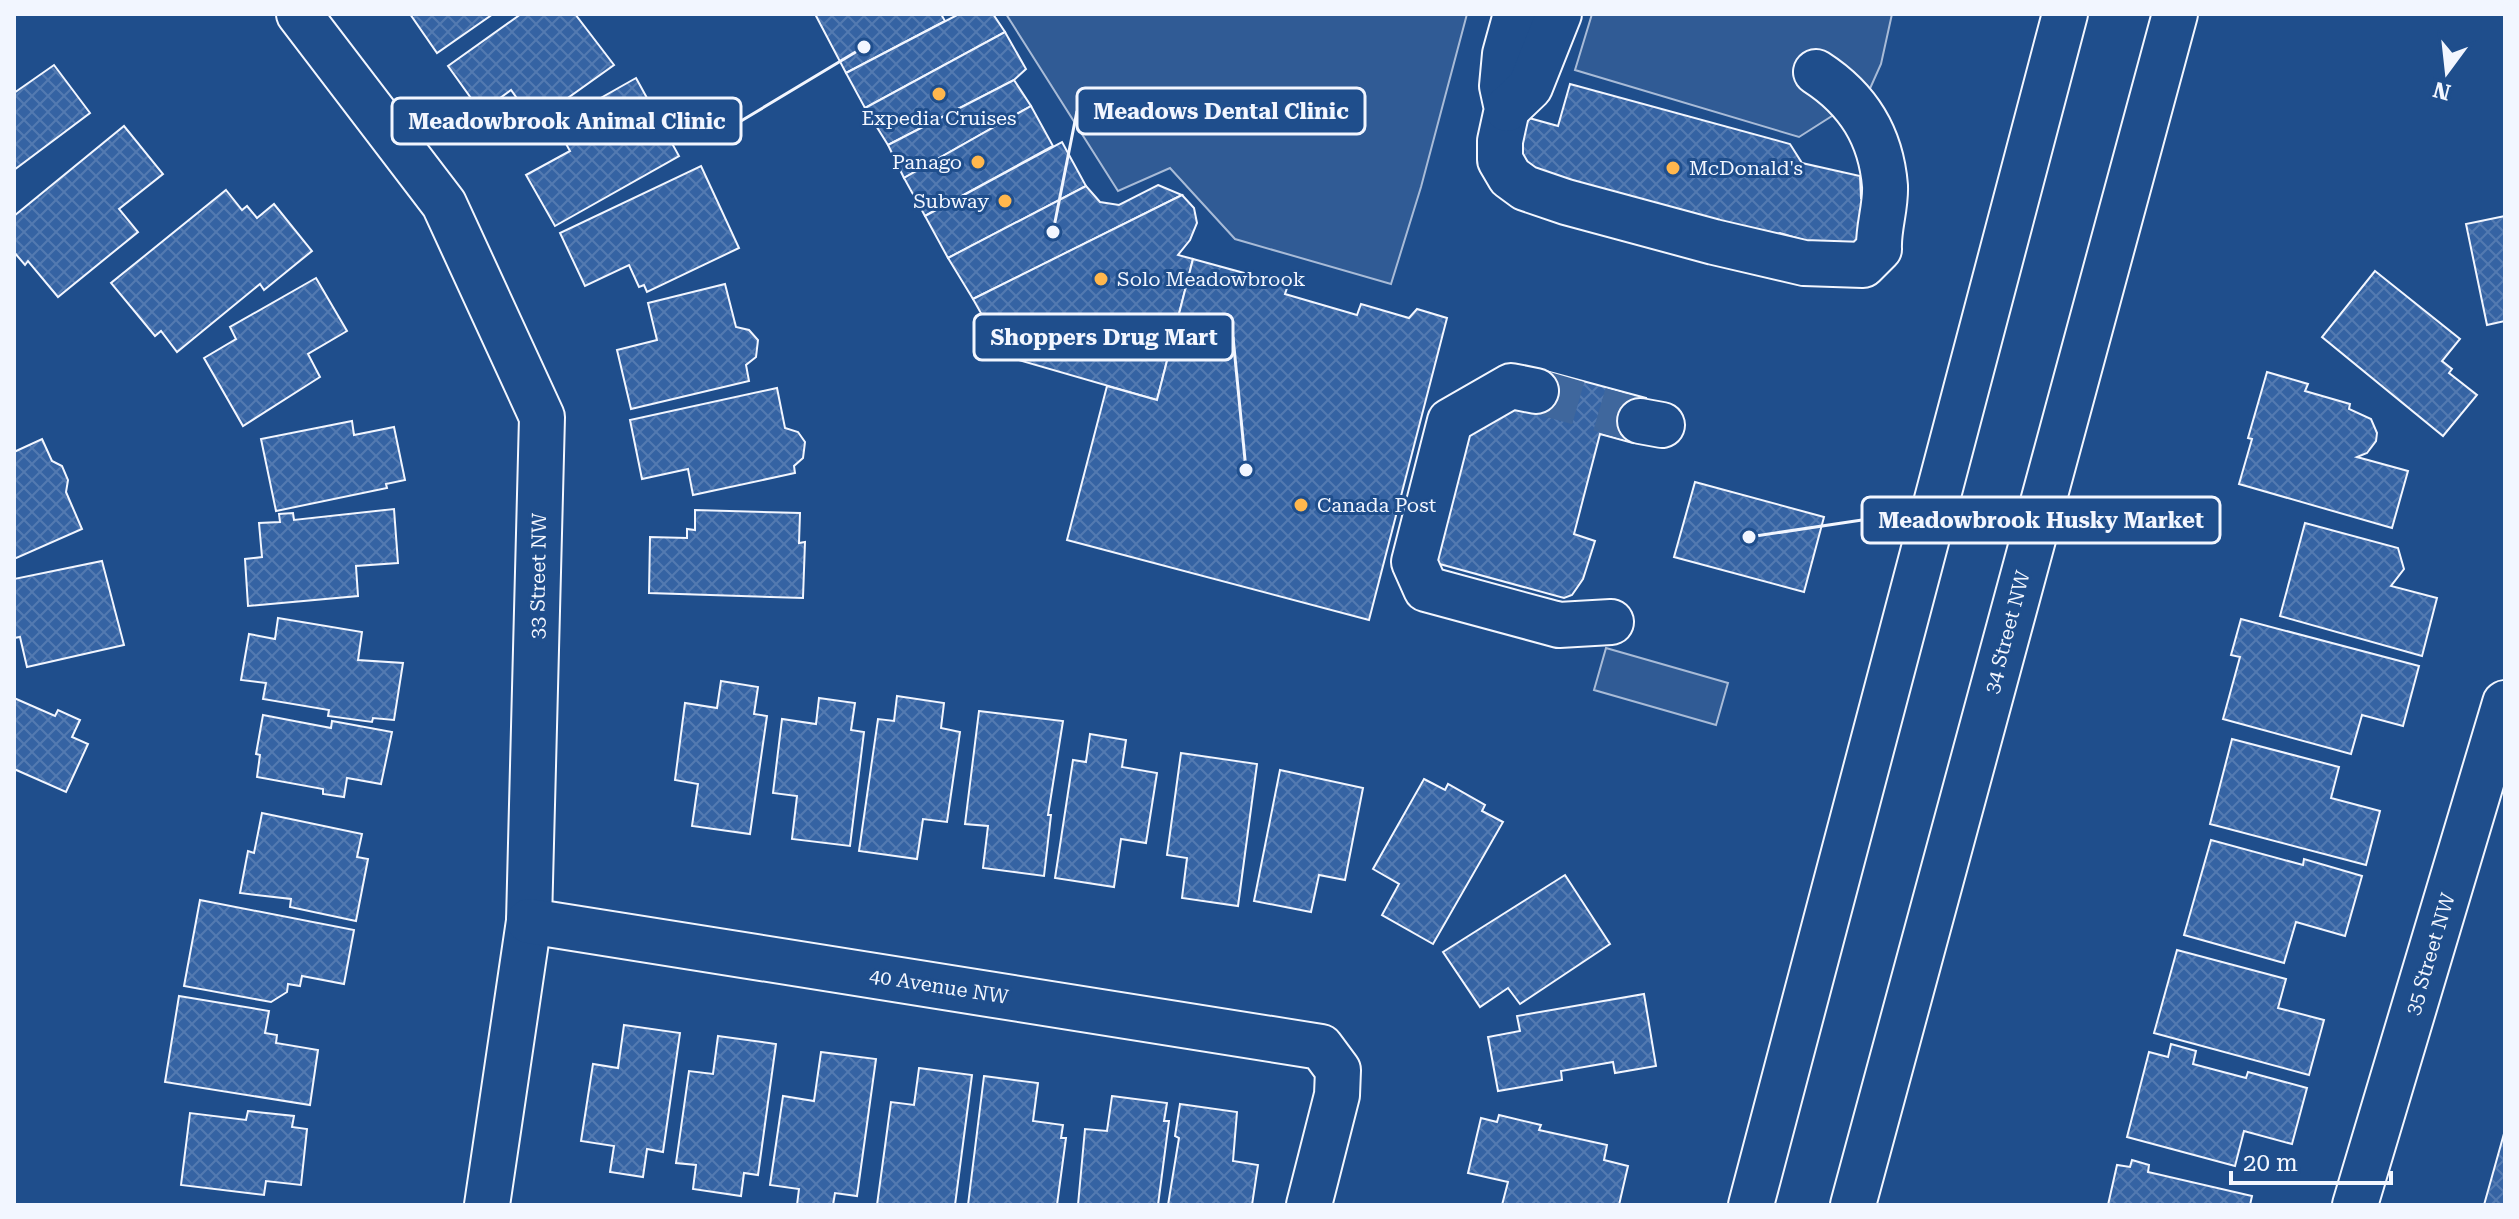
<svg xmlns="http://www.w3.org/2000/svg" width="2519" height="1219" viewBox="0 0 2519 1219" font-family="'Roboto Serif',serif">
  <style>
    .parking { fill: #305b95; stroke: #a8bbd7; stroke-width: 2 }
    .building { fill: url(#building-cross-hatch); stroke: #f2f6ff; stroke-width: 2 }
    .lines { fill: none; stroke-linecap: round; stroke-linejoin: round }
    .minor-tunnel { stroke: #3f679d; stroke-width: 44; stroke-dasharray: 44 22; stroke-linecap: butt }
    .minor-casing { stroke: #f2f6ff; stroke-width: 48 }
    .major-casing { stroke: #f2f6ff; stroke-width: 48 }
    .minor { stroke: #1f4e8c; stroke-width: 44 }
    .major { stroke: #1f4e8c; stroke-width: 44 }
    .poi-dot { fill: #ffb74d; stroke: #1f4e8c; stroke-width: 3 }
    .labels { text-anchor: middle; stroke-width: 6; stroke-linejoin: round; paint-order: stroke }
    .poi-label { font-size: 20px; fill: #f2f6ff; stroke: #1f4e8c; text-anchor: start }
    .street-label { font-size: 20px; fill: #f2f6ff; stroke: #1f4e8c }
    .leader { fill: none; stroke: #f2f6ff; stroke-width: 3 }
    .callout-dot { fill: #f2f6ff; stroke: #1f4e8c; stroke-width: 3 }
    .callout { fill: #1f4e8c; stroke: #f2f6ff; stroke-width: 3 }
    .callout-label { font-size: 22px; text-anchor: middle; font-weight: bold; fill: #f2f6ff }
  </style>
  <defs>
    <pattern id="building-cross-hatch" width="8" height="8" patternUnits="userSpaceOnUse" patternTransform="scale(2)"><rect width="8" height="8" fill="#3563a3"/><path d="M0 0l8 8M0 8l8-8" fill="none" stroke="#537ab1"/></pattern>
  </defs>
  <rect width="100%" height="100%" fill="#1f4e8c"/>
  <g class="parking">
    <path d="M1006,14H1467L1421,187L1391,284L1235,239L1170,168L1118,191Z"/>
    <path d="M1592,14H1892L1881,64L1868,93L1799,137L1575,70Z"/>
    <path d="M1606,648L1728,683L1716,725L1594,690Z"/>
  </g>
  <g class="building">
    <path d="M410,14H493L437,53Z"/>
    <path d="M521,14H575L614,65L534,122L511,90L481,112L448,66Z"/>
    <path d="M815,14H941L945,21L846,73Z"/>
    <path d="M959,14H993L1005,32L865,108L846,73Z"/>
    <path d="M1005,32L1026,69L1014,80L888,145L865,108Z"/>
    <path d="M54,65L90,113L14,170V93Z"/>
    <path d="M636,78L679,156L555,226L526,175L570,151L555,124Z"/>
    <path d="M1014,80L1031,106L904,178L888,145Z"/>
    <path d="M1570,84L1790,144L1802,163L1860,176L1861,198L1876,200L1858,244L1837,250L1780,233L1750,243L1518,165V115L1558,126Z"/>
    <path d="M1031,106L1053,146L925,216L904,178Z"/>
    <path d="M124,126L163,174L119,209L138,232L58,297L28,261L25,265L14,252V216Z"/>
    <path d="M1062,142L1086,186L948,258L925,216Z"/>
    <path d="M701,166L739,248L647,292L644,285L639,287L629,265L585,286L560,233Z"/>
    <path d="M1158,185L1182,195L973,299L948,258L1086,186L1100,202L1119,205Z"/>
    <path d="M226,190L242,210L247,206L257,218L274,204L312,251L264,290L260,284L177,352L161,331L155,336L111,283Z"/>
    <path d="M1182,195L1194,208L1197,223L1190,240L1178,255L1193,259L1157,400L1005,356L973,299Z"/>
    <path d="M2505,216V321L2487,325L2466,224Z"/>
    <path d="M1193,259L1288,285L1285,294L1357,315L1361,304L1409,318L1417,309L1447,318L1369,620L1067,540L1107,386L1157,400Z"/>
    <path d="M2375,271L2460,339L2442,361L2452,369L2449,373L2477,395L2443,436L2322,337Z"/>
    <path d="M316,278L347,331L308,354L320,377L243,426L204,358L236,339L230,327Z"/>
    <path d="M725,284L736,327L749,330L758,340L756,357L746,365L749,381L631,409L617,350L657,340L648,303Z"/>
    <path d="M1542,370L1646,398L1633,443L1600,434L1574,534L1595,541L1583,579L1572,595L1564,598L1425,560L1460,420L1502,401L1532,408Z"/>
    <path d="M2267,372L2308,384L2305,391L2350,404L2349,409L2371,419L2377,433L2376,441L2367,453L2357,457L2408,471L2392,528L2239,484L2252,439L2248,438Z"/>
    <path d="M777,388L785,428L798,432L805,442L803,458L794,466L795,473L693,495L688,469L642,479L630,420Z"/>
    <path d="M352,421L354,435L394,427L405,480L386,484L387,488L276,511L261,439Z"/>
    <path d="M42,439L52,461L62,466L68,480L66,492L82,529L14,559V452Z"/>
    <path d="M1695,482L1824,517L1804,592L1674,557Z"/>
    <path d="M394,509L398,563L356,566L358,596L248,606L245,559L262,557L259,523L280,522L279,514L293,513L294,520Z"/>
    <path d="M695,510L800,513L799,543L805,542L803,598L649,593L650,537L687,538V529L695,530Z"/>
    <path d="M2305,523L2398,548L2404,569L2391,586L2437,598L2422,656L2280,616Z"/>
    <path d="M102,561L124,645L27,667L20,637L14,638V579Z"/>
    <path d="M278,618L362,632L358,660L403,663L394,720L373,718L372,722L328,716L329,710L263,699L266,683L241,680L249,634L275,639Z"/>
    <path d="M2241,619L2419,666L2403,726L2362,715L2351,754L2223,719L2240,657L2231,655Z"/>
    <path d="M721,681L758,687L754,714L767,716L750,834L692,826L698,784L675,780L685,703L717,708Z"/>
    <path d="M897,696L944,703L941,728L960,732L947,822L923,819L917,859L859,851L878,719L894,721Z"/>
    <path d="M14,698L55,716L58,710L80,720L72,737L88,744L66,792L14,769Z"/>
    <path d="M819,698L855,703L851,730L864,732L850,846L792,839L797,796L773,793L782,719L816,724Z"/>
    <path d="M979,711L1063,721L1048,815H1051L1044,876L983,868L988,826L965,824Z"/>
    <path d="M263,715L331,728L332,721L392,732L381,784L347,778L344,797L323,794V789L257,777L260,755L256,754Z"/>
    <path d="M1090,734L1126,740L1122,767L1157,773L1146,843L1121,839L1114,887L1055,878L1073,760L1086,762Z"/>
    <path d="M2232,739L2339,767L2331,798L2380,811L2366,865L2210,824Z"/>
    <path d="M1181,753L1257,764L1238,906L1182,898L1187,858L1167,855Z"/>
    <path d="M1280,770L1363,788L1345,880L1319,875L1311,912L1254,901Z"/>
    <path d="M1424,779L1445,790L1448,784L1485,805L1482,811L1503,822L1433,944L1382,915L1399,884L1373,869Z"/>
    <path d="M262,813L362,834L357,857L368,859L356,921L290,907L291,899L240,893L248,851L254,853Z"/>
    <path d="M2211,840L2303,865L2304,859L2362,876L2345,936L2296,922L2284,963L2184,935Z"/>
    <path d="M1565,875L1610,944L1520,1004L1508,988L1480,1007L1443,952Z"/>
    <path d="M200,900L354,930L344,984L302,976L300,986L288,984L287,992L271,1002L184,986Z"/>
    <path d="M2177,950L2286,979L2278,1008L2324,1020L2309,1075L2154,1033Z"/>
    <path d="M1644,994L1656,1066L1615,1073L1613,1062L1561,1071L1562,1080L1498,1091L1488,1037L1520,1031L1517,1016Z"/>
    <path d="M179,996L269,1011L265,1033L277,1035L276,1043L318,1050L310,1105L165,1082Z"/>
    <path d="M624,1025L680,1033L663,1152L647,1149L643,1177L610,1172L614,1146L581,1141L593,1064L618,1068Z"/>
    <path d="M718,1036L776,1044L758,1175L744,1173L741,1196L693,1189L696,1165L676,1163L689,1071L713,1074Z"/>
    <path d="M2171,1044L2196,1051L2193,1064L2246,1078L2248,1072L2307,1088L2292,1144L2244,1131L2235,1166L2127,1137L2149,1052L2168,1057Z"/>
    <path d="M821,1052L876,1059L857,1196L835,1193L833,1205H797L799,1189L770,1185L783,1096L814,1101Z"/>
    <path d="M919,1068L972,1075L955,1205H877L891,1102L914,1105Z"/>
    <path d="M984,1076L1038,1083L1033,1121L1063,1125L1061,1138H1066L1057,1205H968Z"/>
    <path d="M1112,1096L1167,1103L1164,1121H1169L1158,1205H1078L1085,1129L1107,1131Z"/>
    <path d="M1180,1104L1237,1112L1233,1161L1258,1165L1252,1205H1168L1179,1138L1175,1136Z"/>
    <path d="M248,1111L294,1116L292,1127L307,1129L301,1185L266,1181L264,1195L181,1185L190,1113L246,1120Z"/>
    <path d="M1499,1115L1541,1125L1539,1130L1607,1145L1604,1160L1628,1166L1619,1205H1502L1508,1182L1468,1173L1481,1118L1497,1122Z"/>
    <path d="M2505,1130V1205H2484Z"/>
    <path d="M2132,1160L2149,1165L2148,1172L2252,1196L2250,1205H2108L2117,1165L2130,1167Z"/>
  </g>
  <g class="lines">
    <path class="minor-tunnel" d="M1536,391L1640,421"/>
    <g class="minor-casing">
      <g id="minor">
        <path d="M299,14L444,204L542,417L529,921L487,1205"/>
        <path d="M1516,14L1505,54L1502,86L1507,109L1500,141V160L1510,177L1525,188L1566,202L1714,242L1804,263L1863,265L1879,249C1878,228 1886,207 1885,186C1881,136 1858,99 1816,72"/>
        <path d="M1507,109L1530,87L1559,14"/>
        <path d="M1536,391L1511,386L1450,421L1414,562L1426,589L1559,625L1611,622"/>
        <path d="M1640,421L1662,425"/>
        <path d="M529,921L1321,1047L1338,1070L1337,1095L1309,1205"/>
        <path d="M2355,1205L2505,703"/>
      </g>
    </g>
    <g class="major-casing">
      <g id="major">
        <path d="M1751,1205L2065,14"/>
        <path d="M1853,1205L2175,14"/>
      </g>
    </g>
    <use href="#minor" class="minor"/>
    <use href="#major" class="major"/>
  </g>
  <g class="poi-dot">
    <circle cx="939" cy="94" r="8"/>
    <circle cx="978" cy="162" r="8"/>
    <circle cx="1673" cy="168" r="8"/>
    <circle cx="1005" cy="201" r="8"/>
    <circle cx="1101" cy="279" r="8"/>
    <circle cx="1301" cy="505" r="8"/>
  </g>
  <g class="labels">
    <g class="poi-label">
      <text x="939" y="125" text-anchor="middle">Expedia Cruises</text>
      <text x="962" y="169" text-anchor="end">Panago</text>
      <text x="1689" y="175">McDonald's</text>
      <text x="989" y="208" text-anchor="end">Subway</text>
      <text x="1117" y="286">Solo Meadowbrook</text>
      <text x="1317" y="512">Canada Post</text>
    </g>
    <g class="street-label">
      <text transform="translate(538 576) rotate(-89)" y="7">33 Street NW</text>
      <text transform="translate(2007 632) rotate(-75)" y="7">34 Street NW</text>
      <text transform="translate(2430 954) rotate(-73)" y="7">35 Street NW</text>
      <text transform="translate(939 986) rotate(9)" y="7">40 Avenue NW</text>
    </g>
  </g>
  <path class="leader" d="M1053 232L1077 111M864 47L741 121M1246 470L1233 337M1749 537L1862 520"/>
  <g class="callout-dot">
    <circle cx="1053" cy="232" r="8"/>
    <circle cx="864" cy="47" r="8"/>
    <circle cx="1246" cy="470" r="8"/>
    <circle cx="1749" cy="537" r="8"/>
  </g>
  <g class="callout">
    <rect x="1077" y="88" width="288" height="46" rx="8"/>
    <rect x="392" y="98" width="349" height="46" rx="8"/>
    <rect x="974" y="314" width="259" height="46" rx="8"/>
    <rect x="1862" y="497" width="358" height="46" rx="8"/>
  </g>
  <g class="callout-label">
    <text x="1221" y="119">Meadows Dental Clinic</text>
    <text x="567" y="129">Meadowbrook Animal Clinic</text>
    <text x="1104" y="345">Shoppers Drug Mart</text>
    <text x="2041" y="528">Meadowbrook Husky Market</text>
  </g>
  <rect width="2519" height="1219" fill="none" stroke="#f2f6ff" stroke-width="32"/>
  <g transform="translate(2447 72) rotate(195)" stroke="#1f4e8c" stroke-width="6" paint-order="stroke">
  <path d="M0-6L14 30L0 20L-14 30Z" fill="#f2f6ff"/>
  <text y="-12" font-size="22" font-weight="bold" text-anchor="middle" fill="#f2f6ff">N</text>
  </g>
  <path d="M2231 1171v12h160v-12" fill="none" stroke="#f2f6ff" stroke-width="4"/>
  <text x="2243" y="1171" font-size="24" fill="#f2f6ff" stroke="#1f4e8c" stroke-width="6" paint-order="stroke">20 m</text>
</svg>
